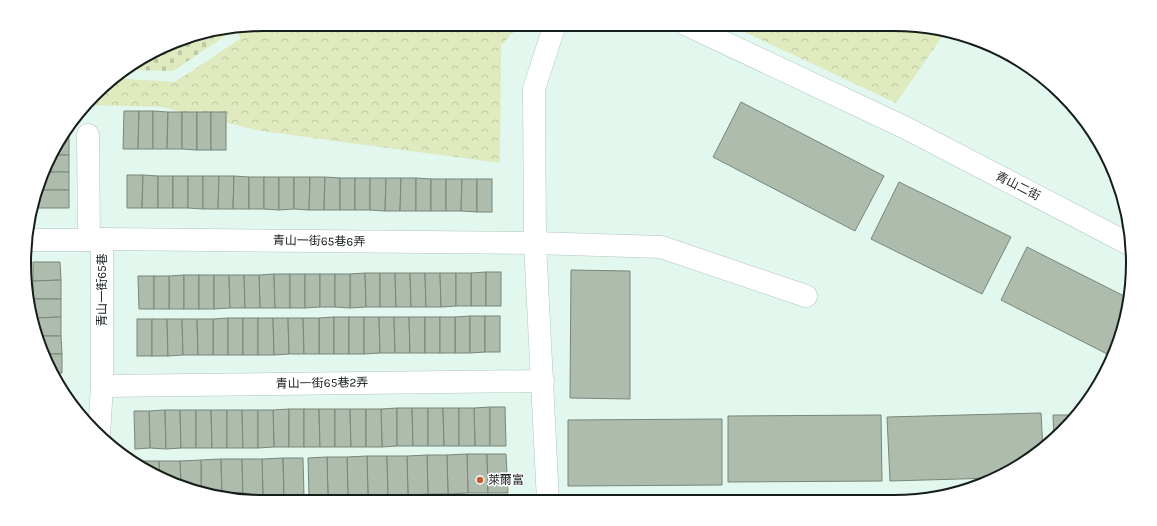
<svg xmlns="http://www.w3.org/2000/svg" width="1157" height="526" viewBox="0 0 1157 526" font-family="Karla,'Noto Sans TC',sans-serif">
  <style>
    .forest { fill: url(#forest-crowns) }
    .cemetery { fill: url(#cemetery-stones) }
    .building { fill: #aebcae; stroke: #798679 }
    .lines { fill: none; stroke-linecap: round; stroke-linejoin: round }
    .minor-casing { stroke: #b1c6bd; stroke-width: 23 }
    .minor { stroke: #fff; stroke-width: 22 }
    .poi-dot { fill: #c25d2c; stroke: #fff; stroke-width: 1.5 }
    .labels { text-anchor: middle; stroke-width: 3; stroke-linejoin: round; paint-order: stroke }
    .street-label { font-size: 12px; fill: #161e1b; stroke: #fff }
    .poi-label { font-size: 12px; fill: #161e1b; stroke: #fff; text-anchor: start }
    .rim { fill: none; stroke: #161e1b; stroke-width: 2 }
  </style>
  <defs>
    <pattern id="forest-crowns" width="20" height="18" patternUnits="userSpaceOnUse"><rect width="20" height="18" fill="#dfeabf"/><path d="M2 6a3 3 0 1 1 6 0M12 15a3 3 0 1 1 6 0" fill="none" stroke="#bfc8a4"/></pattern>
    <pattern id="cemetery-stones" width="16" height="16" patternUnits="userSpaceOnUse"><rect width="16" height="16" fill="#dfeabf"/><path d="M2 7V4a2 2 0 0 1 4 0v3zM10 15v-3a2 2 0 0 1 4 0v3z" fill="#bfc8a4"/></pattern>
  </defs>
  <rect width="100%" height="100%" fill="#e2f7ee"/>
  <g class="forest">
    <path d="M263,24H520L501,46L500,163L261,131L162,107L88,105L106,83L122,74L127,79L175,82L240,39L237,28Z"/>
    <path d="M727,24H894L944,34L896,103Z"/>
  </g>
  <path class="cemetery" d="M227,30L228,34L173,71L128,70L186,37Z"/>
  <g class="building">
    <path d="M741,102L884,176L855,231L713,157Z"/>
    <path d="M124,111H139L138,149H123Z"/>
    <path d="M139,111H153V149H138Z"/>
    <path d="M153,111L168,112L167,149H153Z"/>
    <path d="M168,112H182V149H167Z"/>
    <path d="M182,112H197V150L182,149Z"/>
    <rect x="197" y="112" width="14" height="38"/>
    <rect x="211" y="112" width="15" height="38"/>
    <path d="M69,128V137H62Z"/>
    <path d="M62,137H69V155H52L56,144Z"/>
    <path d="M52,155H69V172H45Z"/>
    <path d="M45,172H69V190H39Z"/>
    <path d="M127,175H143L142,208H127Z"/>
    <path d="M143,175L158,176V208H142Z"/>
    <rect x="158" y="176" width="15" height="32"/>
    <rect x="173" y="176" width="15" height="32"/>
    <path d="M188,176H203V209L188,208Z"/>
    <path d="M203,176H219L218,209H203Z"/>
    <path d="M219,176H234L233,209H218Z"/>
    <path d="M234,176L249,177V209H233Z"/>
    <rect x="249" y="177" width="15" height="32"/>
    <path d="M264,177H279V210L264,209Z"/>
    <path d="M279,177H294V209L279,210Z"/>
    <path d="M294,177H310L309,210L294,209Z"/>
    <path d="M310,177H325L324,210H309Z"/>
    <path d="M325,177L340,178V210H324Z"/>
    <rect x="340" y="178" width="15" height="32"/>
    <rect x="355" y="178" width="15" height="32"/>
    <path d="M370,178H386L385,211L370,210Z"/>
    <path d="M386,178H401L400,211H385Z"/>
    <path d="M401,178H416V211H400Z"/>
    <path d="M416,178L431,179V211H416Z"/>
    <rect x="431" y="179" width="15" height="32"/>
    <path d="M446,179H462L461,211H446Z"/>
    <path d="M462,179H477V212L461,211Z"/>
    <rect x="477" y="179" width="15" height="33"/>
    <path d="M899,182L1011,237L982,294L871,239Z"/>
    <path d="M39,190H69V208H35V199Z"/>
    <path d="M1027,247L1126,297L1115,354L1113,357L1001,300Z"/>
    <path d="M33,262H60L61,280L33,281Z"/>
    <path d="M571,270L630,271V399L570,398Z"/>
    <path d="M486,272V306H471V273Z"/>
    <rect x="486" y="272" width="15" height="34"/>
    <path d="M365,273L366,307L350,308V274Z"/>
    <path d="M365,273H380V307H366Z"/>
    <path d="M380,273H395L396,307H380Z"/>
    <path d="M395,273H410L411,307H396Z"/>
    <path d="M410,273H425L426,307H411Z"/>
    <path d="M425,273H440L441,307H426Z"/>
    <path d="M440,273H456V306L441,307Z"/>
    <rect x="456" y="273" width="15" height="33"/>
    <path d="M274,274L275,308H260L259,275Z"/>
    <path d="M274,274H290V308H275Z"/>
    <rect x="290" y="274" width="15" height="34"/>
    <path d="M305,274H320V307L305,308Z"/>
    <rect x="320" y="274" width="15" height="33"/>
    <path d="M335,274H350V308L335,307Z"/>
    <path d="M184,275V309H169V276Z"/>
    <rect x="184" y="275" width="15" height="34"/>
    <rect x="199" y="275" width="15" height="34"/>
    <path d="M214,275H229L230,308L214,309Z"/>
    <path d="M229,275H244L245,308H230Z"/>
    <path d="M244,275H259L260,308H245Z"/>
    <path d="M138,276H154V309H139Z"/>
    <rect x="154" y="276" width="15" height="33"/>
    <path d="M61,280V299H33V281Z"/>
    <path d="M33,299H61V317L34,318Z"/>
    <path d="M470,316V353H455V317Z"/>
    <path d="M470,316H485V352L470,353Z"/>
    <rect x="485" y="316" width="15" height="36"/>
    <path d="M61,317V336H39L34,324V318Z"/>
    <path d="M334,317V354H319V318Z"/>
    <rect x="334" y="317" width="15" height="37"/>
    <rect x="349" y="317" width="15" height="37"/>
    <path d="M364,317H379L380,353L364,354Z"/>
    <path d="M379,317H394L395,353H380Z"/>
    <path d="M394,317H409L410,353H395Z"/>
    <path d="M409,317H425V353H410Z"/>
    <rect x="425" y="317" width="15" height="36"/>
    <rect x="440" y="317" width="15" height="36"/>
    <path d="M228,318V355H213V319Z"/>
    <rect x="228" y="318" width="15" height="37"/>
    <rect x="243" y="318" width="15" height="37"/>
    <path d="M258,318H273L274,355H258Z"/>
    <path d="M273,318H288L289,354L274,355Z"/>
    <path d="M288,318H303L304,354H289Z"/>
    <path d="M303,318H319V354H304Z"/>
    <rect x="137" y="319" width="15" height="37"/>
    <path d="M152,319H167L168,356H152Z"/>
    <path d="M167,319H182L183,355L168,356Z"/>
    <path d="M182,319H197L198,355H183Z"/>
    <path d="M197,319H213V355H198Z"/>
    <path d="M39,336H61L62,354H45Z"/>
    <path d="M45,354H62V373H52Z"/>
    <path d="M490,407V446H475L474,408Z"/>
    <path d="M490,407H505L506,446H490Z"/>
    <path d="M397,408V446L382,447L381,409Z"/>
    <path d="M397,408H412L413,446H397Z"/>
    <path d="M412,408H428V446H413Z"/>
    <path d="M428,408H443L444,446H428Z"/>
    <path d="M443,408H459V446H444Z"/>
    <path d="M459,408H474L475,446H459Z"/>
    <path d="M289,409V447H274L273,410Z"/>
    <rect x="289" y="409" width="15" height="38"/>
    <path d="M304,409H319L320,447H304Z"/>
    <path d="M319,409H335V447H320Z"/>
    <path d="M335,409H350L351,447H335Z"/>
    <path d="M350,409H366V447H351Z"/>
    <path d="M366,409H381L382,447H366Z"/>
    <path d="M165,410L166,449L150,448L149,411Z"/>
    <path d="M165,410H180L181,448L166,449Z"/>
    <path d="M180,410H196V448H181Z"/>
    <path d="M196,410H211L212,448H196Z"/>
    <path d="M211,410H227V448H212Z"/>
    <path d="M227,410H242L243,448H227Z"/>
    <path d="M242,410H258V448H243Z"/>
    <path d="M258,410H273L274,447L258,448Z"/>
    <path d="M134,411H149L150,448L135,449Z"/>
    <path d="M1041,413L1043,450L995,478L890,481L887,417Z"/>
    <path d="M881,415L882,481L728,482V416Z"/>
    <path d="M1053,415H1077L1054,439Z"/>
    <path d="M722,419V485L568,486V420Z"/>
    <path d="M467,454H487L488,493H468Z"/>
    <path d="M467,454L468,493L448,494L447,455Z"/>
    <path d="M487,454H506L508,493H488Z"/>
    <path d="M427,455H447L448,494H428Z"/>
    <path d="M427,455L428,494L408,495L407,456Z"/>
    <path d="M367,456H387L388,495H368Z"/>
    <path d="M367,456L368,495L348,496L347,457Z"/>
    <path d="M387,456H407L408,495H388Z"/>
    <path d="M327,457H347L348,496H328Z"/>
    <path d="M327,457L328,496L309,497L308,458Z"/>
    <path d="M283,458L284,497H263L262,459Z"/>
    <path d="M283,458H303L304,497H284Z"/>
    <path d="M221,459L222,494L201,490V460Z"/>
    <path d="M221,459H242L243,498L222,494Z"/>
    <path d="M242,459H262L263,497L243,498Z"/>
    <path d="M201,460V490L181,486L180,461Z"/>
    <path d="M139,461H159L160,477L139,464Z"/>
    <path d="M159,461H180L181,486L172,484L160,477Z"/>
  </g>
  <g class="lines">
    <g class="minor-casing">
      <g id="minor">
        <path d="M685,24L906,128L1129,244"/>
        <path d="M88,135L89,240L102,239V386L99,435"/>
        <path d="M102,239L535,243L661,247L806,296"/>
        <path d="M29,240H89"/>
        <path d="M102,386L543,381"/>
        <path d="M548,501L535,243L534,89L555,24"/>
      </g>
    </g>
    <use href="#minor" class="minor"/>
  </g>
  <circle class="poi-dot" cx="480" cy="480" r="4"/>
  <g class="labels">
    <g class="street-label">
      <text transform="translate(1018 186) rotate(27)" y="4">青山二街</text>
      <text transform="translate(319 241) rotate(1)" y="4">青山一街65巷6弄</text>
      <text transform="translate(102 290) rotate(-90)" y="4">青山一街65巷</text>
      <text transform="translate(322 383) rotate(-1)" y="4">青山一街65巷2弄</text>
    </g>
    <g class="poi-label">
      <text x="488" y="484">萊爾富</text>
    </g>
  </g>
  <path d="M0 0H1157V526H0ZM263 31H894A232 232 0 0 1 1126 263V263A232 232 0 0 1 894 495H263A232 232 0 0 1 31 263V263A232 232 0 0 1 263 31Z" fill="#fff" fill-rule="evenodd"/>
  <path class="rim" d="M263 31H894A232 232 0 0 1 1126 263V263A232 232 0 0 1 894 495H263A232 232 0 0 1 31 263V263A232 232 0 0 1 263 31Z"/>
</svg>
